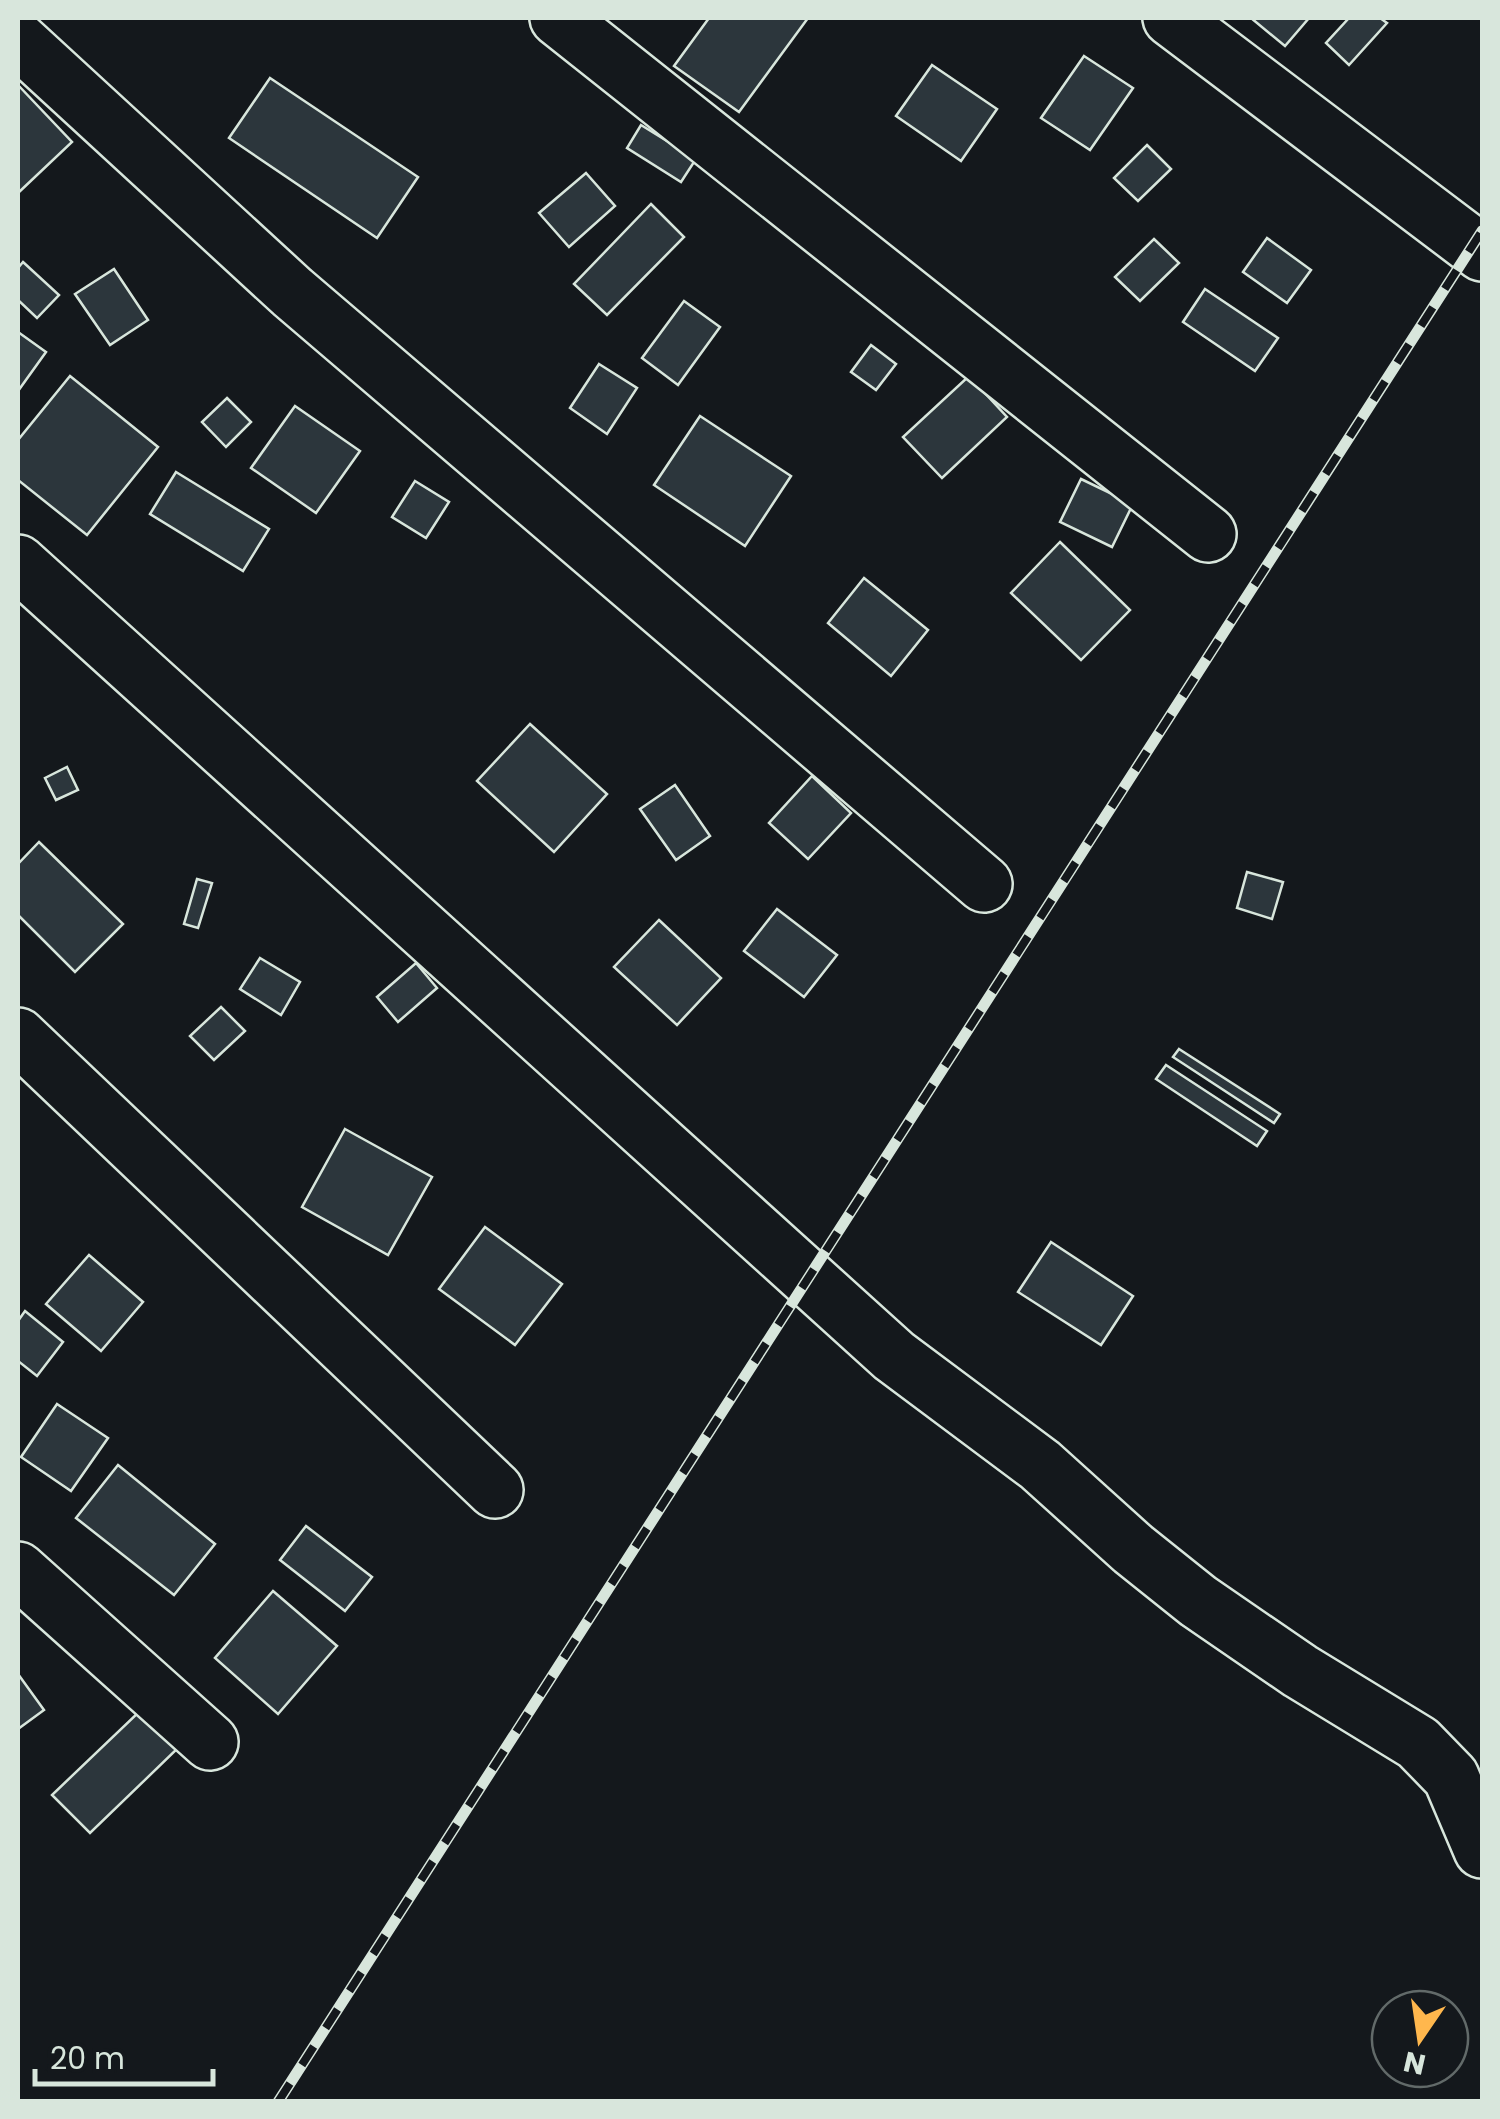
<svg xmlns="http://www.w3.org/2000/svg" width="1500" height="2119" viewBox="0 0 1500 2119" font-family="Poppins,sans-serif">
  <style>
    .building { fill: #2c363c; stroke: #d8e6dc; stroke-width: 2.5 }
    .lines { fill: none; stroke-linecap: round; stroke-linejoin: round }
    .minor-casing { stroke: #d8e6dc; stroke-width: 60 }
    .minor { stroke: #14181c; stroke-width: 55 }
    .rail-casing { stroke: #d8e6dc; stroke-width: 11 }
    .rail { stroke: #14181c; stroke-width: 8; stroke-dasharray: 22; stroke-linecap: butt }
  </style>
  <rect width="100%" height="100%" fill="#14181c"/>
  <g class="building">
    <path d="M709,18H808L739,112L674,66Z"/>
    <path d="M1251,18H1309L1285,46Z"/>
    <path d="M1349,18H1380L1387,23L1349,65L1326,43Z"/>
    <path d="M1084,56L1133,88L1090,150L1041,118Z"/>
    <path d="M932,65L997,109L961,161L896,116Z"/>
    <path d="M270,78L418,177L377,238L229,138Z"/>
    <path d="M18,85L72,142L18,193Z"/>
    <path d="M641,125L696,159L681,182L627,148Z"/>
    <path d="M1147,145L1171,169L1138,201L1114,178Z"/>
    <path d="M586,173L615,206L569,247L539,213Z"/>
    <path d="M651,204L684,237L607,315L574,284Z"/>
    <path d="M1267,238L1311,270L1287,303L1243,272Z"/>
    <path d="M1154,239L1179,263L1140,301L1115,277Z"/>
    <path d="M23,262L59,295L37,318L18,300V268Z"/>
    <path d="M114,269L148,320L110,345L75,294Z"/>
    <path d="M1205,289L1278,338L1255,371L1183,322Z"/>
    <path d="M684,301L720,327L678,385L642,358Z"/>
    <path d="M18,332L46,352L18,391Z"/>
    <path d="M871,345L896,364L876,390L851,372Z"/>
    <path d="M599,364L637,388L607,434L570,408Z"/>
    <path d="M70,376L158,447L87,535L18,480V440Z"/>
    <path d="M969,376L1007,417L942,478L903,437Z"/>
    <path d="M227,398L251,422L226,447L202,422Z"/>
    <path d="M295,406L360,451L316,513L251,468Z"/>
    <path d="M700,416L791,476L745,546L654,485Z"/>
    <path d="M176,472L269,529L243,571L150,514Z"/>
    <path d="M1081,479L1133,504L1112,547L1060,522Z"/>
    <path d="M415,481L449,502L426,538L392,517Z"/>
    <path d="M1060,542L1130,610L1081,660L1011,593Z"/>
    <path d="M864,578L928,630L891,676L828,623Z"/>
    <path d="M530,724L607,794L554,852L477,781Z"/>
    <path d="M67,767L78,790L56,800L45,778Z"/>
    <path d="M812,776L851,813L808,859L769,823Z"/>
    <path d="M675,785L710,836L676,860L640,809Z"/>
    <path d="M39,842L123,924L75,972L18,915V864Z"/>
    <path d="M1247,872L1283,882L1272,919L1237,908Z"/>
    <path d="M197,879L212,883L198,928L184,924Z"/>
    <path d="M777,909L837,955L804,997L744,951Z"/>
    <path d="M659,920L721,978L677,1025L614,967Z"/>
    <path d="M260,958L300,982L281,1015L240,989Z"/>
    <path d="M416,963L437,988L398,1022L377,997Z"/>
    <path d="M221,1007L245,1031L214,1060L190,1036Z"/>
    <path d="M1179,1049L1280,1114L1274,1123L1173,1057Z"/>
    <path d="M1166,1065L1267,1131L1257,1146L1156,1079Z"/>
    <path d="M345,1129L432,1177L388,1255L302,1207Z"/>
    <path d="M485,1227L562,1284L515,1345L439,1289Z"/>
    <path d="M1051,1242L1133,1296L1101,1345L1018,1292Z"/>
    <path d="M89,1255L143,1302L101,1351L46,1304Z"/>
    <path d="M25,1311L63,1342L37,1376L18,1361V1321Z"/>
    <path d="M57,1404L108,1438L71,1491L21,1457Z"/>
    <path d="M118,1465L215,1544L174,1595L76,1518Z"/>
    <path d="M306,1526L372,1577L345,1611L280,1560Z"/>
    <path d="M273,1591L337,1646L278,1714L215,1658Z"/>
    <path d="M18,1674L44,1710L18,1729Z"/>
    <path d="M142,1709L178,1748L90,1833L52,1795Z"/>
  </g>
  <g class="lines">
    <g class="minor-casing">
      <g id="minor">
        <path d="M558,18L1208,534"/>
        <path d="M1171,18L1482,253"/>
        <path d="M18,40L292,292L984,884"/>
        <path d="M18,563L894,1356L1040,1465L1133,1549L1198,1601L1300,1671L1418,1743L1451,1777L1482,1850"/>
        <path d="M18,1036L495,1490"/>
        <path d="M18,1570L210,1742"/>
      </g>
    </g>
    <use href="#minor" class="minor"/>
    <g class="rail-casing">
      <path id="rail" d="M278,2102L1482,231"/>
    </g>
    <use href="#rail" class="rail"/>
  </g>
  <rect width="1500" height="2119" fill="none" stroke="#d8e6dc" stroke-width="40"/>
  <g transform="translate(1420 2039) rotate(193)"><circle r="48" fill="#14181c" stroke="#626a69" stroke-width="2.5"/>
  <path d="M0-8L18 38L0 25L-18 38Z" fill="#ffb74d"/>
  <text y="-15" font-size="28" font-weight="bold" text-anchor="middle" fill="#d8e6dc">N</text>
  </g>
  <path d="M35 2069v15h178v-15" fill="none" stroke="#d8e6dc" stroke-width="5"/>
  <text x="50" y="2069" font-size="30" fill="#d8e6dc" stroke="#14181c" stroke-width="8" paint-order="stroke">20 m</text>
</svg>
